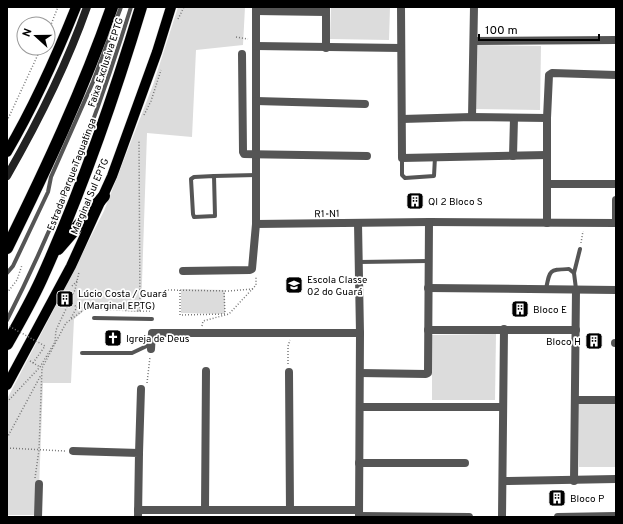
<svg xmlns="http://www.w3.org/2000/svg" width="623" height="524" viewBox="0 0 623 524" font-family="Overpass,sans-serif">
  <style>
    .green { fill: #dcdcdc }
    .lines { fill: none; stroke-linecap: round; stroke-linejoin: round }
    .primary-casing { stroke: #dbdbdb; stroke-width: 11 }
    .highway-casing { stroke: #dbdbdb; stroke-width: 13 }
    .path { stroke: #777; stroke-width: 1.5; stroke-dasharray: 1 2; stroke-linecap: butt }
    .lane { stroke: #555; stroke-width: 4 }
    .street { stroke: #555; stroke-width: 8 }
    .secondary { stroke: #222; stroke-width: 8 }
    .primary { stroke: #000; stroke-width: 10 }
    .highway { stroke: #000; stroke-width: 12 }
    .path-bridge { stroke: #777; stroke-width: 1.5; stroke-dasharray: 1 2; stroke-linecap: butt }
    .labels { text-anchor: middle; stroke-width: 3.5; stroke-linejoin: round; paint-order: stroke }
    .street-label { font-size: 10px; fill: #000; stroke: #fff }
    .poi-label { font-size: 10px; fill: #000; stroke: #fff; text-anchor: start }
  </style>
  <rect width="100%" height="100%" fill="#fff"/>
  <g class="green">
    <path d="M178,7H245L243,45L196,50L192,137L147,133L141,312L86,309L74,319L71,383H43L38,515H7V399L52,313L104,211L153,85Z"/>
    <path d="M331,7H390L389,40L330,39Z"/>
    <path d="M476,45L541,46L540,110L475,109Z"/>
    <path d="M181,289L225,290V314L181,313Z"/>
    <path d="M496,334L495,400H432V335Z"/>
    <rect x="579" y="404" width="37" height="63"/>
  </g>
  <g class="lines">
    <g class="primary-casing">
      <g id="primary">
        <path d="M7,152C34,106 56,57 76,7"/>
        <path d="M7,385L71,266L112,176L157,52L171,7"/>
      </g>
    </g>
    <g class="highway-casing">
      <g id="highway">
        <path d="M7,248C46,169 83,90 112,7"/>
        <path d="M58,249L104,196"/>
        <path d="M7,344C19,323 31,302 41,280C81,192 113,100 141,7"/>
      </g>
    </g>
    <g class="path">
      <path d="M178,19L184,7"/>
      <path d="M48,32L58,7"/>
      <path d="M236,37L248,39"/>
      <path d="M144,115L151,101L161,70"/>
      <path d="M7,121L41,48"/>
      <path d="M581,243L583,231"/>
      <path d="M72,286L77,281"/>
      <path d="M168,290L228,291L253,289"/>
      <path d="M180,290V315L225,314L224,291"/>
      <path d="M7,293L17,280L22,265"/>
      <path d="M69,304L85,309L140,311L139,141"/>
      <path d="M133,310L140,303"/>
      <path d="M140,311H152"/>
      <path d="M71,318L77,307"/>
      <path d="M202,326L203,321L229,314L256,285V276"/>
      <path d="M30,361L40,367"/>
      <path d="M33,363L45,346"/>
      <path d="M288,364V346L290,340"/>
      <path d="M147,383L150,357"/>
      <path d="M7,402L40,367L55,342L56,330L75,290L79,272"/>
      <path d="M7,438L41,375"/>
      <path d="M7,448L65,451"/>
      <path d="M35,478L39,450L42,368L66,323L85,309"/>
    </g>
    <g class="lane">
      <path d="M402,158V175L405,178L434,176L435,157"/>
      <path d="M214,176L215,216L194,217L193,214L191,179L194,177Z"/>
      <path d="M214,176L256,175"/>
      <path d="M359,262L428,261"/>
      <path d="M7,273L13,266L48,192L51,177L93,82L121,7"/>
      <path d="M574,273L580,249"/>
      <path d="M546,289C550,269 549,270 569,269L574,273L576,289"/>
      <path d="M94,318L152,319"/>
      <path d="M7,320C58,220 98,114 131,7"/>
      <path d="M82,353H132L151,344"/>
    </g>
    <g class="street">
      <path d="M256,7V224L429,222L616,223"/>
      <path d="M326,7V48"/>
      <path d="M401,7L402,158L547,155"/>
      <path d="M256,11L326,12"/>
      <path d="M474,41L616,40"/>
      <path d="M256,46L401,48"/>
      <path d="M242,54L243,152L244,154L367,156"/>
      <path d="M256,101L365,104"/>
      <path d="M472,117L474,7"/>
      <path d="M402,119L472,117L547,118"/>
      <path d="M513,156L514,118"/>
      <path d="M547,184H616"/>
      <path d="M358,223L360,333L359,517"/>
      <path d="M547,223V118L549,75L552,73L616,75"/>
      <path d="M616,223V200"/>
      <path d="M183,271L250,270L252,269L256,224"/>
      <path d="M428,288L616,290"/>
      <path d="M428,330H576"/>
      <path d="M615,343H616"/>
      <path d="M151,349L152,333H360"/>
      <path d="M289,372L290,510"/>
      <path d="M360,373L426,374L428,373L429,222"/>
      <path d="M575,400H616"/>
      <path d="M360,407H503"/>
      <path d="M73,451L139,453L138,517"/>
      <path d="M139,453L141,389"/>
      <path d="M359,463H465"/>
      <path d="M503,481L616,479"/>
      <path d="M574,481L576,290"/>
      <path d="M138,510H359"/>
      <path d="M205,510L206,371"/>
      <path d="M359,516L469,517"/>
      <path d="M38,517L39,484"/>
      <path d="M502,517L504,329"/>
      <path d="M558,517L616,516"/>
    </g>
    <path class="secondary" d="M7,176C38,122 66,67 87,7"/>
    <use href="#primary" class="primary"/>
    <use href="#highway" class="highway"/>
    <path class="path-bridge" d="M7,325L45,346"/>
  </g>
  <defs>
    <g id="building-square" transform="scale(0.9)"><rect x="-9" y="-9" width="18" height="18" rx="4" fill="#000" stroke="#fff"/><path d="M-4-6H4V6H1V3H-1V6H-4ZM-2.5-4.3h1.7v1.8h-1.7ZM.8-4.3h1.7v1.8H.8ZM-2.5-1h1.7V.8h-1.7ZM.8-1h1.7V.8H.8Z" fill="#fff"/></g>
    <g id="school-square" transform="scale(0.9)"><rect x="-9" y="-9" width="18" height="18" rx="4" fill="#000" stroke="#fff"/><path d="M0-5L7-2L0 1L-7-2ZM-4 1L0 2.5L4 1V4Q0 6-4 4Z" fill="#fff"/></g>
    <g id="church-square" transform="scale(0.9)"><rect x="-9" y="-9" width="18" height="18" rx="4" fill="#000" stroke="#fff"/><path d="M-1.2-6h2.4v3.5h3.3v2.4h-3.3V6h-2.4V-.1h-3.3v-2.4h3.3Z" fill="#fff"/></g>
  </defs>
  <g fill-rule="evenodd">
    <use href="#building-square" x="415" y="201"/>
    <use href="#school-square" x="294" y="285"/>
    <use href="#building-square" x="65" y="299"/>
    <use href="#building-square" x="520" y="309"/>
    <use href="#church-square" x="113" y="338"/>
    <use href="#building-square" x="594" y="341"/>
    <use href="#building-square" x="557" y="498"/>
  </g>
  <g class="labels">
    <g class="street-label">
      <text transform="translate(105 62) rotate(-72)" y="4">Faixa Exclusiva EPTG</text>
      <text transform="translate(71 174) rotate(-69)" y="4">Estrada Parque Taguatinga</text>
      <text transform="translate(89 196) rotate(-67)" y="4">Marginal Sul EPTG</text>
      <text transform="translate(327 213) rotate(-1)" y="4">R1-N1</text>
    </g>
    <g class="poi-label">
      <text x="428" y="205">QI 2 Bloco S</text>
      <text x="307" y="283">Escola Classe<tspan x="307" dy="12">02 do Guará</tspan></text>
      <text x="78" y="297">Lúcio Costa / Guará<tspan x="78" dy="12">I (Marginal EPTG)</tspan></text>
      <text x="533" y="313">Bloco E</text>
      <text x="126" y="342">Igreja de Deus</text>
      <text x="581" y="345" text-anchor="end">Bloco H</text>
      <text x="570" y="502">Bloco P</text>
    </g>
  </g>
  <rect width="623" height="524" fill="none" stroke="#000000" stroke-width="16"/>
  <g transform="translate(36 36) rotate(291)"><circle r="19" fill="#ffffff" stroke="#999999"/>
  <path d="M0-3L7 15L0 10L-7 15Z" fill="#000000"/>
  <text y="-6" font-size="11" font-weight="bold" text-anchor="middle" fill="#000000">N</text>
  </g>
  <path d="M479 34v6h120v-6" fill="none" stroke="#000000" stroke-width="2"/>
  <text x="485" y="34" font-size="12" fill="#000000" stroke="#ffffff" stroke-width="3" paint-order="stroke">100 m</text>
</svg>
